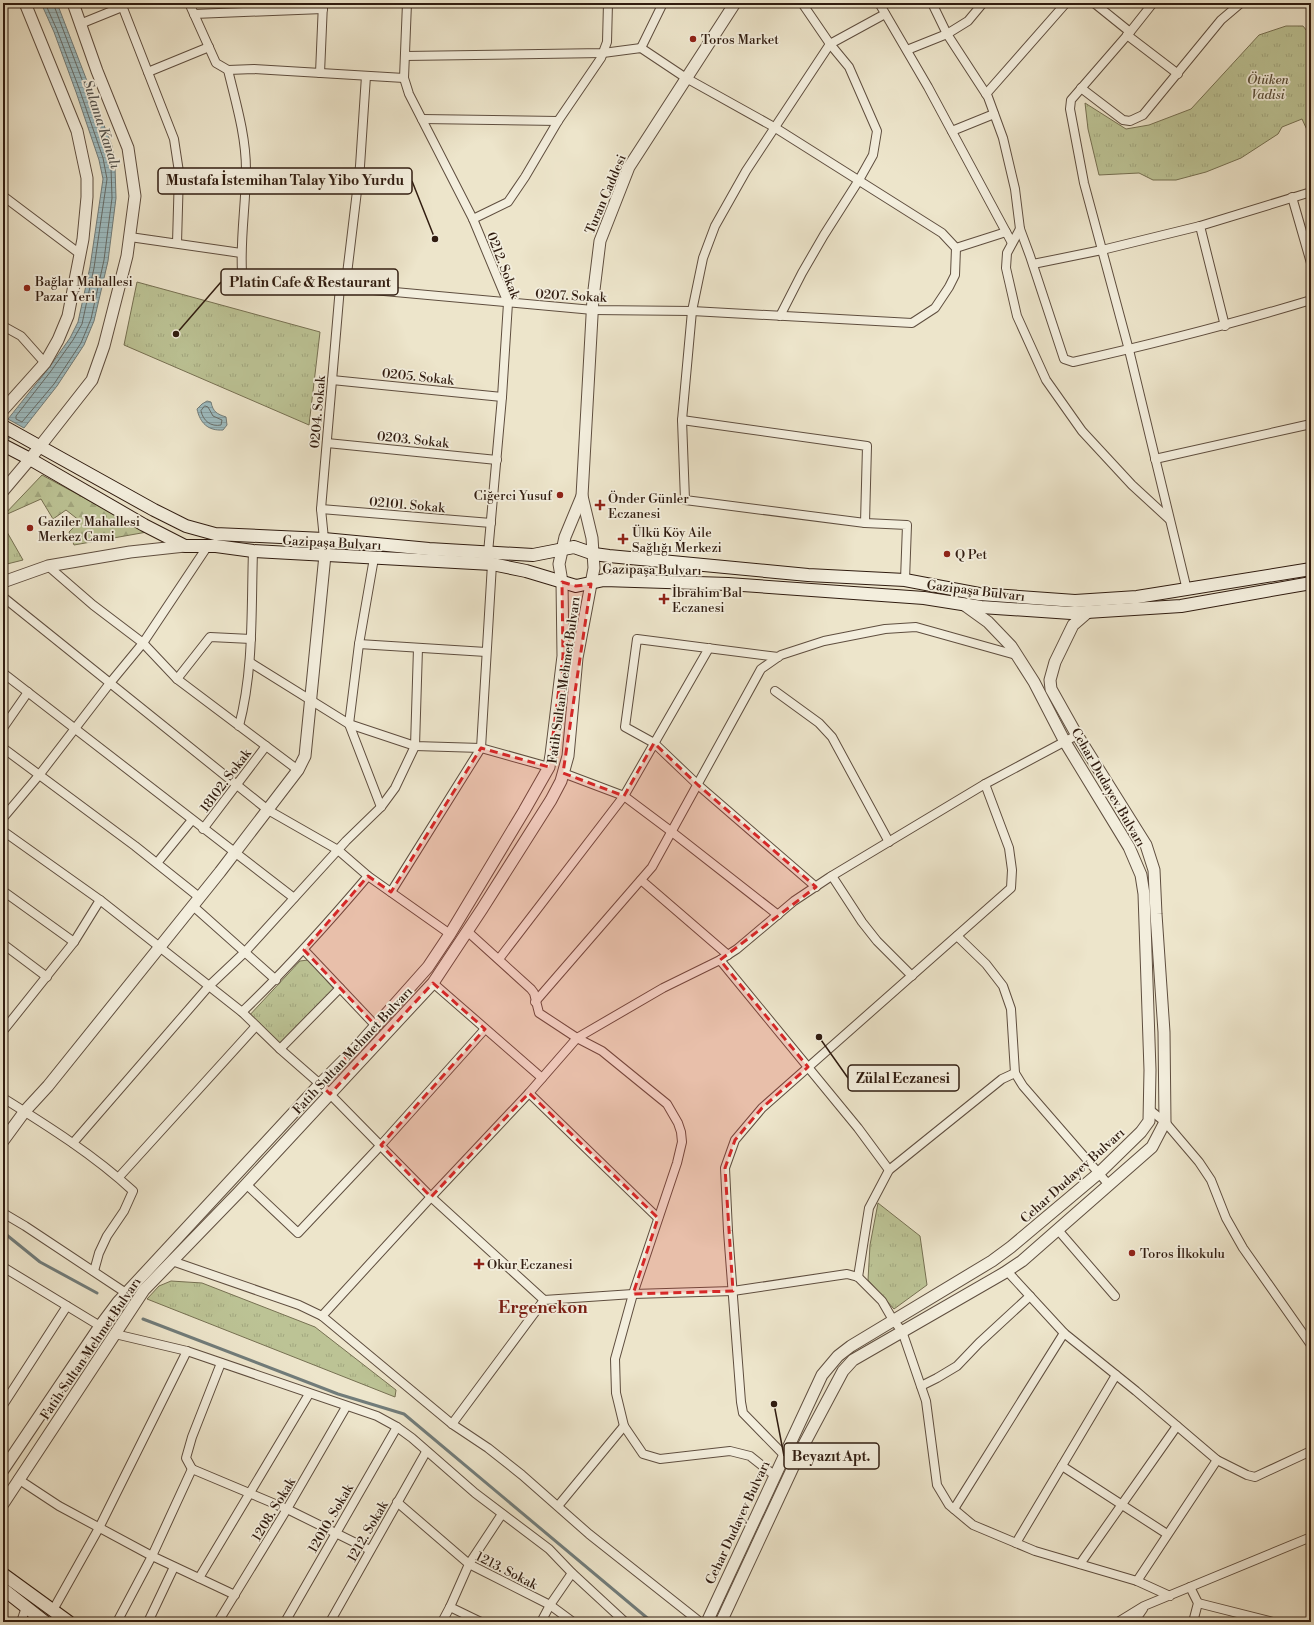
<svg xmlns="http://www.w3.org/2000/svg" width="1314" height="1625" viewBox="0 0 1314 1625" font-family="'Libre Bodoni',serif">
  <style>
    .forest { fill: url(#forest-firs); stroke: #767052 }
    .park { fill: url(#park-tufts); stroke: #767052 }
    .water { fill: url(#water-rules); stroke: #717c7a }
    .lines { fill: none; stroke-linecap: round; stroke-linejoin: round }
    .shore { stroke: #666c68; stroke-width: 1 }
    .stream { stroke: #717c7a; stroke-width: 3 }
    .minor-casing { stroke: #5f4e3f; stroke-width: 10 }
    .tertiary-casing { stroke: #5f4e3f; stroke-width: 13 }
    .secondary-casing { stroke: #301c10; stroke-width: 14 }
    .minor { stroke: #f3eedd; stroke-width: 8 }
    .tertiary { stroke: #f3eedd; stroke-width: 11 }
    .secondary { stroke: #f3eedd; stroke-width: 12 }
    .marked { fill: #d62828; fill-opacity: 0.2; stroke: #d62828; stroke-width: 3; stroke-dasharray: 8 5; stroke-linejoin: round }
    .poi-dot { fill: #8f2418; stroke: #f3eedd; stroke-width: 1.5 }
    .labels { text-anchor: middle; stroke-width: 3.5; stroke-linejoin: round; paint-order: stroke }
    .poi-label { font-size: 13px; fill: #301c10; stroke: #f3eedd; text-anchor: start }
    .park-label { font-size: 13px; font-style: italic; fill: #5a4e38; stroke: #f3eedd }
    .street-label { font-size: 13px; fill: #301c10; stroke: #f3eedd }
    .water-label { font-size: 14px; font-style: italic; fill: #56544e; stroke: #f3eedd }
    .district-label { font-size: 17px; font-weight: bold; fill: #7a1f14; stroke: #f3eedd }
    .leader { fill: none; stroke: #301c10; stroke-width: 1.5 }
    .callout-dot { fill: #301c10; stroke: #f3eedd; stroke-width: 1.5 }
    .callout { fill: #f3eedd; stroke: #301c10; stroke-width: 1.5 }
    .callout-label { font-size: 14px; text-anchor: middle; font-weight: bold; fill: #301c10 }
  </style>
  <defs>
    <pattern id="forest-firs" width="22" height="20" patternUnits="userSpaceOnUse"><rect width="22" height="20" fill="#bcc395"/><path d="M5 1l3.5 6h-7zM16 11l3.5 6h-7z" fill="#a2a77f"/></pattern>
    <pattern id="park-tufts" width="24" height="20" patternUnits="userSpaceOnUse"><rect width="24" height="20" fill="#bcc395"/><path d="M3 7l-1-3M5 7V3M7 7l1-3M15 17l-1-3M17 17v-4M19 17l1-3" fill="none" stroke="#a2a77f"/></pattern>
    <pattern id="water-rules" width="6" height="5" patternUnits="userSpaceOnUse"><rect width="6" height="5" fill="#9dbcc1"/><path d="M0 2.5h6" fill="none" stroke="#88a1a5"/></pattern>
  </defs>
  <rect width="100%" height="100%" fill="#ede5cb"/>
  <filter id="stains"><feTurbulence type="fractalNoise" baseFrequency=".005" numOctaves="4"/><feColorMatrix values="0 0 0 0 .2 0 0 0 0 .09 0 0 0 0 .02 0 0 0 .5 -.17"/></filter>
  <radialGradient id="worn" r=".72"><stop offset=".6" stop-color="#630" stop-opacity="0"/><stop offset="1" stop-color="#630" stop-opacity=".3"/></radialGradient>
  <path class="forest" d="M42,475L147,532L74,545L69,532L80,521L66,510L53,519L41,499L3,516Z"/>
  <g class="park">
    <path d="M1286,26H1303L1311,36V131L1308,132L1302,119L1282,127L1278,134L1241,158L1206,172L1176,180H1153L1139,173L1099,175L1088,129L1085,103L1126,129L1149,125L1191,109L1259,35Z"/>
    <path d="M137,282L320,332L309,425L124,345Z"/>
    <path d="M3,525L23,560L3,565Z"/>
    <path d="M308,960L334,989L279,1046L247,1018L300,961Z"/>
    <path d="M878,1203L920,1236L927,1285L894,1309L868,1280L870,1245Z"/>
    <path d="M171,1281L202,1283L315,1327L396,1390L395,1397L147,1299L159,1286Z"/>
  </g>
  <g class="water">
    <path d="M41,3H57L112,146L115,167L116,198L108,261L94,321L84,345L57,386L24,428L8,419L48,369L70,338L78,322L90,267L103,179L99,160L76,92L54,32Z"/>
    <path d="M207,401L211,402C213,412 217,414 226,417L227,425L223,430C208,431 200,423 197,409L202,404Z"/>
  </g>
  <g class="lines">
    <g class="shore">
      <path d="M45,3L57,30L80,91L103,158L107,179L94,268L82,324L73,340L51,371L16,416V419L22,422L54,384L81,343L91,319L104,260L112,198L111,168L108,148L53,3"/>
      <path d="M205,406L208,407L213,416L222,420L221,425C211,427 203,421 201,411Z"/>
    </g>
    <g class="stream">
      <path d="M4,443L12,433"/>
      <path d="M3,1232L40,1262L97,1293"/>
      <path d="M143,1319L338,1394L404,1414L652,1622"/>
    </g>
    <g class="minor-casing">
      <g id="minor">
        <path d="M121,3L174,139L179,172L177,243"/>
        <path d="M189,3L216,63L228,70C236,103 246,136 246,170C246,204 240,238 242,272L251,276L340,287L593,310L692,311L912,323L935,308L949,287L955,275L956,248L942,233L774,127L686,78L641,48L603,53L405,56"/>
        <path d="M407,3L404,78L409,94L473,219L508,303L502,397L488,553"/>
        <path d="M879,3L928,87L1012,243"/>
        <path d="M932,3L947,34L988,97L1003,138L1015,189L1020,229L1030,256L1064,359L1073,362C1153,344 1232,324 1311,300"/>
        <path d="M1094,3L1130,32"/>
        <path d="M1153,3L1130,32L1071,100L1070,109L1084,183L1129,350L1187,590"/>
        <path d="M194,14L323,9"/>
        <path d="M885,14L830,44L746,171L715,226L703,258L692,311L682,420L685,500L865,523L907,525L905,580"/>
        <path d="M80,24L122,7"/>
        <path d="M1127,35L1178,74"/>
        <path d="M641,48L663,3"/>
        <path d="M907,50L947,34L968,21L983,3"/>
        <path d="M228,70L254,69L404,78"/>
        <path d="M148,72L209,47"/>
        <path d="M320,73L323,3"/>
        <path d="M1081,88L1123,120L1130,121L1143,115L1221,20L1241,3"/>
        <path d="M986,94L1066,3"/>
        <path d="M422,119L558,121"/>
        <path d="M952,131L994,114"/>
        <path d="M3,196L80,254"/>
        <path d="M1292,197L1311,263"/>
        <path d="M473,219L508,202L525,177L558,121L601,58L607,42L608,3"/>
        <path d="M1200,226L1225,326"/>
        <path d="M1020,229L1007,253L1006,268L1017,316L1046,380L1082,431L1132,485L1169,519"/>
        <path d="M130,237L241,253"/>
        <path d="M956,248L1006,232"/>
        <path d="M1033,264L1102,250L1200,226L1311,192"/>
        <path d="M780,316L802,273L824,235L859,180L873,155L877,131L849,67L830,44L802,3"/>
        <path d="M3,326L21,336L45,363"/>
        <path d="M332,380L502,397"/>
        <path d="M682,420L867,446L865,523"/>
        <path d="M327,443L497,460"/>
        <path d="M1155,459L1311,424"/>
        <path d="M321,509L491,523"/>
        <path d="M324,539L321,509L340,287L347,274L360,166L366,76"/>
        <path d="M374,558L359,644L349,724L381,807"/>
        <path d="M48,566L93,605L143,643L177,679L298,770"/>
        <path d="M3,597L268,810L338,850L368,876L450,934"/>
        <path d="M359,644L486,652"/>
        <path d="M778,657L637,639L625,727L654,743L698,785L816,887"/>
        <path d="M251,663L349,724L415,746L481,748L549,767"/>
        <path d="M3,673L294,898"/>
        <path d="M177,679L210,637L251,639"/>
        <path d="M775,691L819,723L832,737L889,842"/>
        <path d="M239,726C254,669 251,610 253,551"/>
        <path d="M3,728L28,692"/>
        <path d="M3,748L135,846L199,897"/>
        <path d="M563,773L624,796L672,832L778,915"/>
        <path d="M3,818L40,774L110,683L143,643L207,547"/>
        <path d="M203,829L266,746"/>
        <path d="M3,831L100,900L242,1012L280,1049L320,1084L431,1197L544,1300L633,1294L733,1291L847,1274L858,1277L882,1301L893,1320L902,1331L926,1401L937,1485L949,1505L973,1525L1016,1543L1035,1551L1137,1581L1170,1596"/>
        <path d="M157,863L192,820"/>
        <path d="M832,876L862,922L877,941L912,976"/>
        <path d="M641,880L728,955"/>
        <path d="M3,891L74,942"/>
        <path d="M391,892L481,748L492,564"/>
        <path d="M193,906L276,980"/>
        <path d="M467,931L531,989L534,993L539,1013L577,1038L602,1051L667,1104L678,1123L681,1132L682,1142L677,1163L633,1294L615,1359L616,1393L624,1426L643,1454L660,1459L730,1451L750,1456L774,1475"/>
        <path d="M957,936L986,964L1003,986L1011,1009L1015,1073L1023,1086L1109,1185"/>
        <path d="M3,944L47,977"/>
        <path d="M304,950L376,1026"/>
        <path d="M499,959L624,796L709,648"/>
        <path d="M720,960L858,1128L889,1170"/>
        <path d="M433,983L542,1078"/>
        <path d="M535,1002L652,867L761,669L781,655L824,641L885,629L916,627L1016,655"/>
        <path d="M242,1012C287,969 328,923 368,876"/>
        <path d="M3,1031L74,942L100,900"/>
        <path d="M280,1049L340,988"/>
        <path d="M529,1093L658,1218"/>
        <path d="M3,1098C48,1126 94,1155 133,1191L124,1211L107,1236L99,1253L94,1271"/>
        <path d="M1150,1110L1165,1122L1199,1162L1211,1180L1226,1218L1243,1248L1311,1345"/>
        <path d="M73,1143L209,986L245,952L346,841L381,807L395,788L415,746L418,648"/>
        <path d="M119,1177L256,1026"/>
        <path d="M246,1184L298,1233L381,1145L485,1029"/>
        <path d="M3,1213L25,1226L126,1293"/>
        <path d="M1058,1230L1115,1296"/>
        <path d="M172,1261L299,1305L322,1316L452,1424L488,1448L522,1475L589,1534L700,1622"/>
        <path d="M3,1267L100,1326"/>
        <path d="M1007,1271L1064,1333L1136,1391L1217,1460L1247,1475L1255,1477L1311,1451"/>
        <path d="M858,1277L869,1208L889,1170L1002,1079L1015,1073"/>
        <path d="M322,1316L431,1197L529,1093L577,1038L663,988L720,960L737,949L794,901L830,877L985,784L1077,735"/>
        <path d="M115,1334L187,1351L377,1416L397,1427L412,1438L475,1493L549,1549L572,1573L625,1622"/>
        <path d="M921,1386L937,1378L957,1366L979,1343L1030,1296"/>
        <path d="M3,1405L67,1306"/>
        <path d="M452,1424L544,1300"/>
        <path d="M784,1455L743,1413L741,1402L728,1231L725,1168L735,1140L762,1108L1011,888L1012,870L1009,848L985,784"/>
        <path d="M1062,1466L1167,1534"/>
        <path d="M192,1469L287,1509L370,1550"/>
        <path d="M192,1469L152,1556L235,1595"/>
        <path d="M192,1469L186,1458L192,1437L221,1363"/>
        <path d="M18,1479L59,1506L152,1556L117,1622"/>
        <path d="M397,1502L469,1564L550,1605L573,1622"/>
        <path d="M558,1506L624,1426"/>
        <path d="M954,1509L1064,1333"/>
        <path d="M1016,1543L1116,1375"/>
        <path d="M1080,1564L1177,1426"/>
        <path d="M199,1578L309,1394"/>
        <path d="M1137,1581L1217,1460"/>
        <path d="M1190,1587L1198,1603L1193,1622"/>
        <path d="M1198,1603L1273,1622"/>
        <path d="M450,1607L481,1622"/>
        <path d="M53,1610L99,1528L187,1351"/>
        <path d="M21,1622L26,1607"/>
        <path d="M148,1622L174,1567"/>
        <path d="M218,1622L287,1509L346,1407"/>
        <path d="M285,1622L397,1427"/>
        <path d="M330,1622L426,1452"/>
        <path d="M442,1622L450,1607L469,1564L502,1514"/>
        <path d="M541,1622L550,1605L572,1573"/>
        <path d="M1118,1622L1144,1606L1311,1537"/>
        <path d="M1134,1622L1143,1609"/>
      </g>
    </g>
    <g class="tertiary-casing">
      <g id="tertiary">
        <path d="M3,410L45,363L58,340L68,316L83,239L87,197V178L77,131L25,3"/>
        <path d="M3,491L30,459L92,380L104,346L127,256L135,196L128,148L97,71L73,3"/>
        <path d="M3,582L48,566L130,552L185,546"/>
        <path d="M3,1141L25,1111L48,1086L220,872L298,770L305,756L325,555L324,539"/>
        <path d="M3,1470L100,1326L118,1302L320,1084L356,1048L428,967L450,934L524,811L549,767L551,755L563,656L562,582L559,564L565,537L582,496"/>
        <path d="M3,1504L144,1290L239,1192L433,983L482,909L551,800L561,781L568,756L577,658L594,568L592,538L582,496L593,298L600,241L629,167L735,3"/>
        <path d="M707,1622L822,1375L838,1356L851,1346L992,1261L1011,1247L1099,1173L1141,1132L1149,1121L1150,1070L1144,894L1141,875L1129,847L1065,742L1034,682L1011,646L988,622L963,604"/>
        <path d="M721,1622L802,1448L843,1371L853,1360L1004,1273L1022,1261L1152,1147L1165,1122L1164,1032L1156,914L1154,870L1146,845L1074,730L1051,689L1050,680L1055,662L1073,625L1088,612"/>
      </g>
    </g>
    <g class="secondary-casing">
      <g id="secondary">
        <path d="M3,426L154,510L186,526L215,534L324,539L429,549L533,555L574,547L594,554L609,556L808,575L905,580L979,594L1075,601L1137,597L1311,569"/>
        <path d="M3,445L30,459L144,525L185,546H216L253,551L492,564L526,571L576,586L604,580L728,584L924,598L981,607L1071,613L1181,606L1311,583"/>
        <path d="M3,1574L69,1622"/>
        <path d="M3,1589L45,1622"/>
      </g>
    </g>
    <use href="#minor" class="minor"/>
    <use href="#tertiary" class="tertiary"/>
    <use href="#secondary" class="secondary"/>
  </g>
  <path class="marked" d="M562,582L576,586L591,584L563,773L624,796L654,743L698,785L816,887L720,960L808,1067L762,1108L735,1140L725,1168L733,1291L633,1294L658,1218L529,1093L431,1197L381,1145L485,1029L433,983L330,1094L320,1084L376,1026L304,950L368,876L391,892L481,748L549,767L563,656Z"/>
  <g class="poi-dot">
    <circle cx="693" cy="39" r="4"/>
    <circle cx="27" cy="288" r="4"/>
    <circle cx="560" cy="495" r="4"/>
    <path d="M598 499h4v4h4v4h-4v4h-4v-4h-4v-4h4z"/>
    <circle cx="30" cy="528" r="4"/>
    <path d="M621 533h4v4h4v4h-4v4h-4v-4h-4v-4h4z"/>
    <circle cx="947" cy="554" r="4"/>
    <path d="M662 593h4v4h4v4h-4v4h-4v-4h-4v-4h4z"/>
    <circle cx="1132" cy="1253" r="4"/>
    <path d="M477 1258h4v4h4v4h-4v4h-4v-4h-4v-4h4z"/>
  </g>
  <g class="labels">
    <g class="poi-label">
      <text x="701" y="44">Toros Market</text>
      <text x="35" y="286">Bağlar Mahallesi<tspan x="35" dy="15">Pazar Yeri</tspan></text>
      <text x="552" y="500" text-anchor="end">Ciğerci Yusuf</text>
      <text x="608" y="503">Önder Günler<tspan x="608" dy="15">Eczanesi</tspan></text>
      <text x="38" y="526">Gaziler Mahallesi<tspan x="38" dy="15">Merkez Cami</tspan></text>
      <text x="632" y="537">Ülkü Köy Aile<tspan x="632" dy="15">Sağlığı Merkezi</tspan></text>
      <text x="955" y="559">Q Pet</text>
      <text x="672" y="597">İbrahim Bal<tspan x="672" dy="15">Eczanesi</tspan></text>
      <text x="1140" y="1258">Toros İlkokulu</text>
      <text x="487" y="1269">Okur Eczanesi</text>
    </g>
    <g class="park-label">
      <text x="1268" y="84">Ötüken<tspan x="1268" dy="15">Vadisi</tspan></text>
    </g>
    <g class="street-label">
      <text transform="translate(605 194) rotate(-67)" y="5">Turan Caddesi</text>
      <text transform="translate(504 265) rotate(69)" y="5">0212. Sokak</text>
      <text transform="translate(571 295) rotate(3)" y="5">0207. Sokak</text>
      <text transform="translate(418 376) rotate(6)" y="5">0205. Sokak</text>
      <text transform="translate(317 412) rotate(-85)" y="5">0204. Sokak</text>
      <text transform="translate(413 439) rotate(6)" y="5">0203. Sokak</text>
      <text transform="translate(407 504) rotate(5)" y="5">02101. Sokak</text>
      <text transform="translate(332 542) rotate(3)" y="5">Gazipaşa Bulvarı</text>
      <text transform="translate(652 569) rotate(1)" y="5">Gazipaşa Bulvarı</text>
      <text transform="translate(976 590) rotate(7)" y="5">Gazipaşa Bulvarı</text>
      <text transform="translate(563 680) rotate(-82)" y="5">Fatih Sultan Mehmet Bulvarı</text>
      <text transform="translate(225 780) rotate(-53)" y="5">18102. Sokak</text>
      <text transform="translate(1109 787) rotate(60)" y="5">Cehar Dudayev Bulvarı</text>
      <text transform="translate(352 1050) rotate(-47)" y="5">Fatih Sultan Mehmet Bulvarı</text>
      <text transform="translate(1072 1175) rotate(-42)" y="5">Cehar Dudayev Bulvarı</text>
      <text transform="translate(90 1348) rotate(-56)" y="5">Fatih Sultan Mehmet Bulvarı</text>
      <text transform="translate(273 1509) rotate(-59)" y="5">1208. Sokak</text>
      <text transform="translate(330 1518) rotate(-60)" y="5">12010. Sokak</text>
      <text transform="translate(737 1522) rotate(-65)" y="5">Cehar Dudayev Bulvarı</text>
      <text transform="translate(367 1531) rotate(-60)" y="5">1212. Sokak</text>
      <text transform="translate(507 1570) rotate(27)" y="5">1213. Sokak</text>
    </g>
    <g class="water-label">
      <text transform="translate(102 124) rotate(72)" y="5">Sulama Kanalı</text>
    </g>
    <g class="district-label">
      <text x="543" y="1313">Ergenekon</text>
    </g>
  </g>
  <path class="leader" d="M435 239L412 181M176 334L221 282M819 1037L848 1078M774 1404L784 1456"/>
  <g class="callout-dot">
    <circle cx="435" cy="239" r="4"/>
    <circle cx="176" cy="334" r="4"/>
    <circle cx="819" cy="1037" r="4"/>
    <circle cx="774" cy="1404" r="4"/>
  </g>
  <g class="callout">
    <rect x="158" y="168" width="254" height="26" rx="4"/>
    <rect x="221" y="269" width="177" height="26" rx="4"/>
    <rect x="848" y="1065" width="111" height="26" rx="4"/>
    <rect x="784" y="1443" width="95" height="26" rx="4"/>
  </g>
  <g class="callout-label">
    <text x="285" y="185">Mustafa İstemihan Talay Yibo Yurdu</text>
    <text x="310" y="287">Platin Cafe &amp; Restaurant</text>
    <text x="903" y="1083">Zülal Eczanesi</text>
    <text x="831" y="1461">Beyazıt Apt.</text>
  </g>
  <rect width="1314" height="1625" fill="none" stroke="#ede5cb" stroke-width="16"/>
  <rect x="4" y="4" width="1306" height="1617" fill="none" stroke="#301c10" stroke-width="2"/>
  <rect x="8" y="8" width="1298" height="1609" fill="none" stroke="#301c10"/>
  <rect width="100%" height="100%" filter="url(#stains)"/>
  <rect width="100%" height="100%" fill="url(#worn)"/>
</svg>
